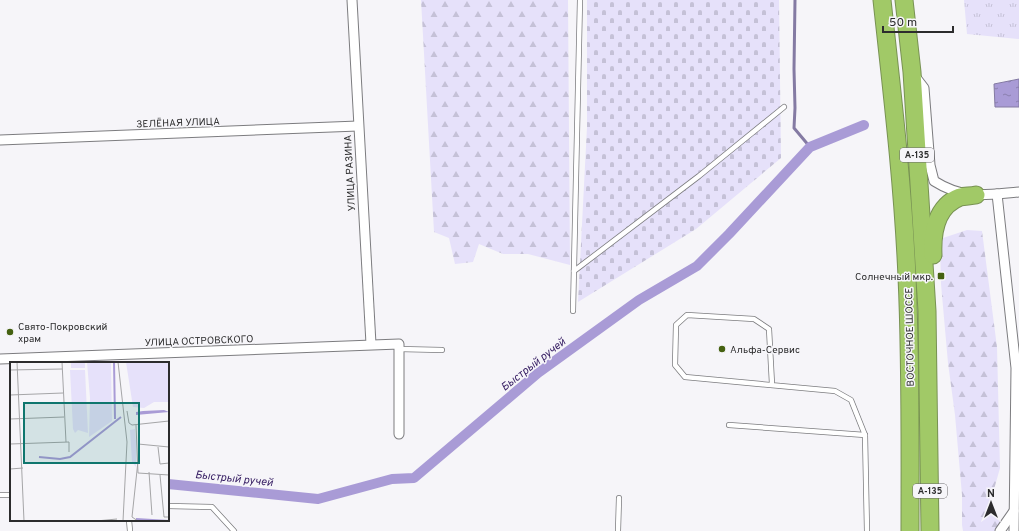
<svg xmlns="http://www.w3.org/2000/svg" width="1019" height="531" viewBox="0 0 1019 531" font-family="Overpass,sans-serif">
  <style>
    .grass { fill: url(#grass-tufts) }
    .forest { fill: url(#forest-firs) }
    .cemetery { fill: url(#cemetery-stones) }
    .water { fill: url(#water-ripples); stroke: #847aa3 }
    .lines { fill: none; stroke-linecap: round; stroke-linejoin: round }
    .stream { stroke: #847aa3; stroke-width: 3 }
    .canal { stroke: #a99bd6; stroke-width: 10 }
    .lane-casing { stroke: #7c7c7f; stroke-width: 6 }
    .street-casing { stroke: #7c7c7f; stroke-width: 11 }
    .highway-casing { stroke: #789253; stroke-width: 19 }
    .lane { stroke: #fff; stroke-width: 4.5 }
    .street { stroke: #fff; stroke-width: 9 }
    .highway { stroke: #a1c967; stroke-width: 17 }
    .poi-dot { fill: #456111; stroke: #f6f5f9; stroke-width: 1.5 }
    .labels { text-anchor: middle; stroke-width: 3; stroke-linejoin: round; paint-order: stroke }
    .shield { fill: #f6f5f9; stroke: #69686a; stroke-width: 1 }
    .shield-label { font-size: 9px; font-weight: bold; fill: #2c2c2d }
    .street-label { font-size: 10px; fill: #2c2c2d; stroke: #f6f5f9 }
    .poi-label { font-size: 10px; fill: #2c2c2d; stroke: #f6f5f9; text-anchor: start }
    .water-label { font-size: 11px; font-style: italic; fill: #331a60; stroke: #f6f5f9 }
    .inset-river { fill: none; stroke: #a99bd6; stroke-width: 2 }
    .inset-road { fill: none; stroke: #a5a5a7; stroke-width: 1 }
    .view { fill: #0f766e; fill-opacity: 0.15; stroke: #0f766e; stroke-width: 2 }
    .inset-edge { fill: none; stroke: #2c2c2d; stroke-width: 2 }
  </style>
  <defs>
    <pattern id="grass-tufts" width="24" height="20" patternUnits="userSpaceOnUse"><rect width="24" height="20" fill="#e6e1fa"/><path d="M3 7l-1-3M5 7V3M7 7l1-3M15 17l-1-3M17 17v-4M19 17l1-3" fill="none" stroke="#c5c1d7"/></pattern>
    <pattern id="forest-firs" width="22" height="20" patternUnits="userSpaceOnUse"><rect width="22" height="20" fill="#e6e1fa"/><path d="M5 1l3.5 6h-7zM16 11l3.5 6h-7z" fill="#c5c1d7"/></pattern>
    <pattern id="cemetery-stones" width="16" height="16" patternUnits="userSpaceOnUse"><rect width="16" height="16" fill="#e6e1fa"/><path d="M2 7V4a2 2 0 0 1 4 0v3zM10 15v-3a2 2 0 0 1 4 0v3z" fill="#c5c1d7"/></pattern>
    <pattern id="water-ripples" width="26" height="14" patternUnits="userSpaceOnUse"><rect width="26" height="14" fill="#a99bd6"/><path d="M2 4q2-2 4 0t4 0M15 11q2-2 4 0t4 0" fill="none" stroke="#8a7fae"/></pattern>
  </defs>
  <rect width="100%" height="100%" fill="#f6f5f9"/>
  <path class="grass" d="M964,0H1019V39L967,34Z"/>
  <g class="forest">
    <path d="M421,0H568L570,265L528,254H503L479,244L473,262L455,264L449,238L434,232Z"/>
    <path d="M967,230L982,231L997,347L1000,468L991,500L1001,525L1002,531H963L962,525V495L955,415L948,363L941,284L940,244L943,238Z"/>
  </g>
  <path class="cemetery" d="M587,0H779L781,158L696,229L578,302L587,127Z"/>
  <path class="water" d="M1019,79V107H995L994,84Z"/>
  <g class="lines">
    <path class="stream" d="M795,0L794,69L795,108L794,128L810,147"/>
    <path class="canal" d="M168,484L318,499L392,479L414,478L538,373L639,300L697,266L729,234L810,147L864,125"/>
    <g class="lane-casing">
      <g id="lane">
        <path d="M574,271L699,176L784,107"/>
        <path d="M573,311L580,0"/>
        <path d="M399,349L442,350"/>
        <path d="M772,384L769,329L754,319L687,315L676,325L675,365L685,377L835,391L851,400L865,435L867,531"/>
        <path d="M729,425L865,435"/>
        <path d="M0,495H11"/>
        <path d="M168,506L212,507L234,531"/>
        <path d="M129,520L130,531"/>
        <path d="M618,531L619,498"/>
      </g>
    </g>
    <g class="street-casing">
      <g id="street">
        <path d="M352,0L371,344"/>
        <path d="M914,75L924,88L930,165L934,181C964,200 985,195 1019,192"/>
        <path d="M0,140L358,126"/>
        <path d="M997,194L1016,368L1014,531"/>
        <path d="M0,359L399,344V434"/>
        <path d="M1000,531L1014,511"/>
      </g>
    </g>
    <g class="highway-casing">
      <g id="highway">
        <path d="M882,0C892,92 903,184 907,277C911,362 910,446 910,531"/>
        <path d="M904,0L912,72L927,311L930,531"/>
        <path d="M933,255C932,233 936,206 960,197C965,196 971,196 976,195"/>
      </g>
    </g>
    <use href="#lane" class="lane"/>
    <use href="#street" class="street"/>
    <use href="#highway" class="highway"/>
  </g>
  <g class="poi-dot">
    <rect x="937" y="272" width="8" height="8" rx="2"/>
    <circle cx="10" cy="332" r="4"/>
    <circle cx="722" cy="349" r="4"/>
  </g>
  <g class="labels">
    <g class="shield">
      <rect x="900" y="148" width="34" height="14" rx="3"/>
      <rect x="913" y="484" width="34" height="14" rx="3"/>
    </g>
    <g class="shield-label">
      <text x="917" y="158">А-135</text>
      <text x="930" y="494">А-135</text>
    </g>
    <g class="street-label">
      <text transform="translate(178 122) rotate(-2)" y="4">ЗЕЛЁНАЯ УЛИЦА</text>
      <text transform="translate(349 173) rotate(-93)" y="4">УЛИЦА РАЗИНА</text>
      <text transform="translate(909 337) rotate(-91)" y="4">ВОСТОЧНОЕ ШОССЕ</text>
      <text transform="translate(199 340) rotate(-2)" y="4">УЛИЦА ОСТРОВСКОГО</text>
    </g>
    <g class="poi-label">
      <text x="933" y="280" text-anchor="end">Солнечный мкр.</text>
      <text x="18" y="330">Свято-Покровский<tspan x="18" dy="12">храм</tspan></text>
      <text x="730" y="353">Альфа-Сервис</text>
    </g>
    <g class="water-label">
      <text transform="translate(533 364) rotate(-38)" y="4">Быстрый ручей</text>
      <text transform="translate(234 478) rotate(6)" y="4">Быстрый ручей</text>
    </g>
  </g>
  <g transform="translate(10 362)">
    <rect width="159" height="159" fill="#f6f5f9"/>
    <path d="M116,0H159V40H144L134,46L123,45Z" fill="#e6e1fa"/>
    <path d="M61,0H75V6H61ZM60,8H75L78,71L68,68L65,71L63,67ZM125,67L126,80V105L122,100L120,68Z" fill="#e6e1fa"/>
    <path d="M77,0H101V7L102,59L79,75L80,36Z" fill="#e6e1fa"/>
    <path d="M133,49L154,48L159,50L126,53V50Z" fill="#a99bd6"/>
    <path class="inset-river" d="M104,0L105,57M29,95L50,97L60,95L111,55M126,157L159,159"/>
    <path class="inset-road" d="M7,0L14,159M52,0L56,80M108,0L117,80L113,159M0,8L52,7M0,33L53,31M117,49L119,61L122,63L159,59M0,57L54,55M126,63L128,111L159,113M0,82L59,80V90M128,82L159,85M148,85L150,102L159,101M128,99L122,155L128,159M0,107L13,106M139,110L142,153M150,113L154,155H159M39,159H61M86,159L107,157"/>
    <path class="view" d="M14,41H129V101H14Z"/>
    <rect width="159" height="159" class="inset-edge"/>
  </g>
  <g transform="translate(991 503)" stroke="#f6f5f9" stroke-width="3" paint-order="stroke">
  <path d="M0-3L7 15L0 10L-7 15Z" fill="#2c2c2d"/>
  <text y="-6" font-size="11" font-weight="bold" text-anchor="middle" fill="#2c2c2d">N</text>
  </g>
  <path d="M883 26v6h70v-6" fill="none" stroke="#2c2c2d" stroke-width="2"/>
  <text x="889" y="26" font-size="12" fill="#2c2c2d" stroke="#f6f5f9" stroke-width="3" paint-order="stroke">50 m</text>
</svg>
